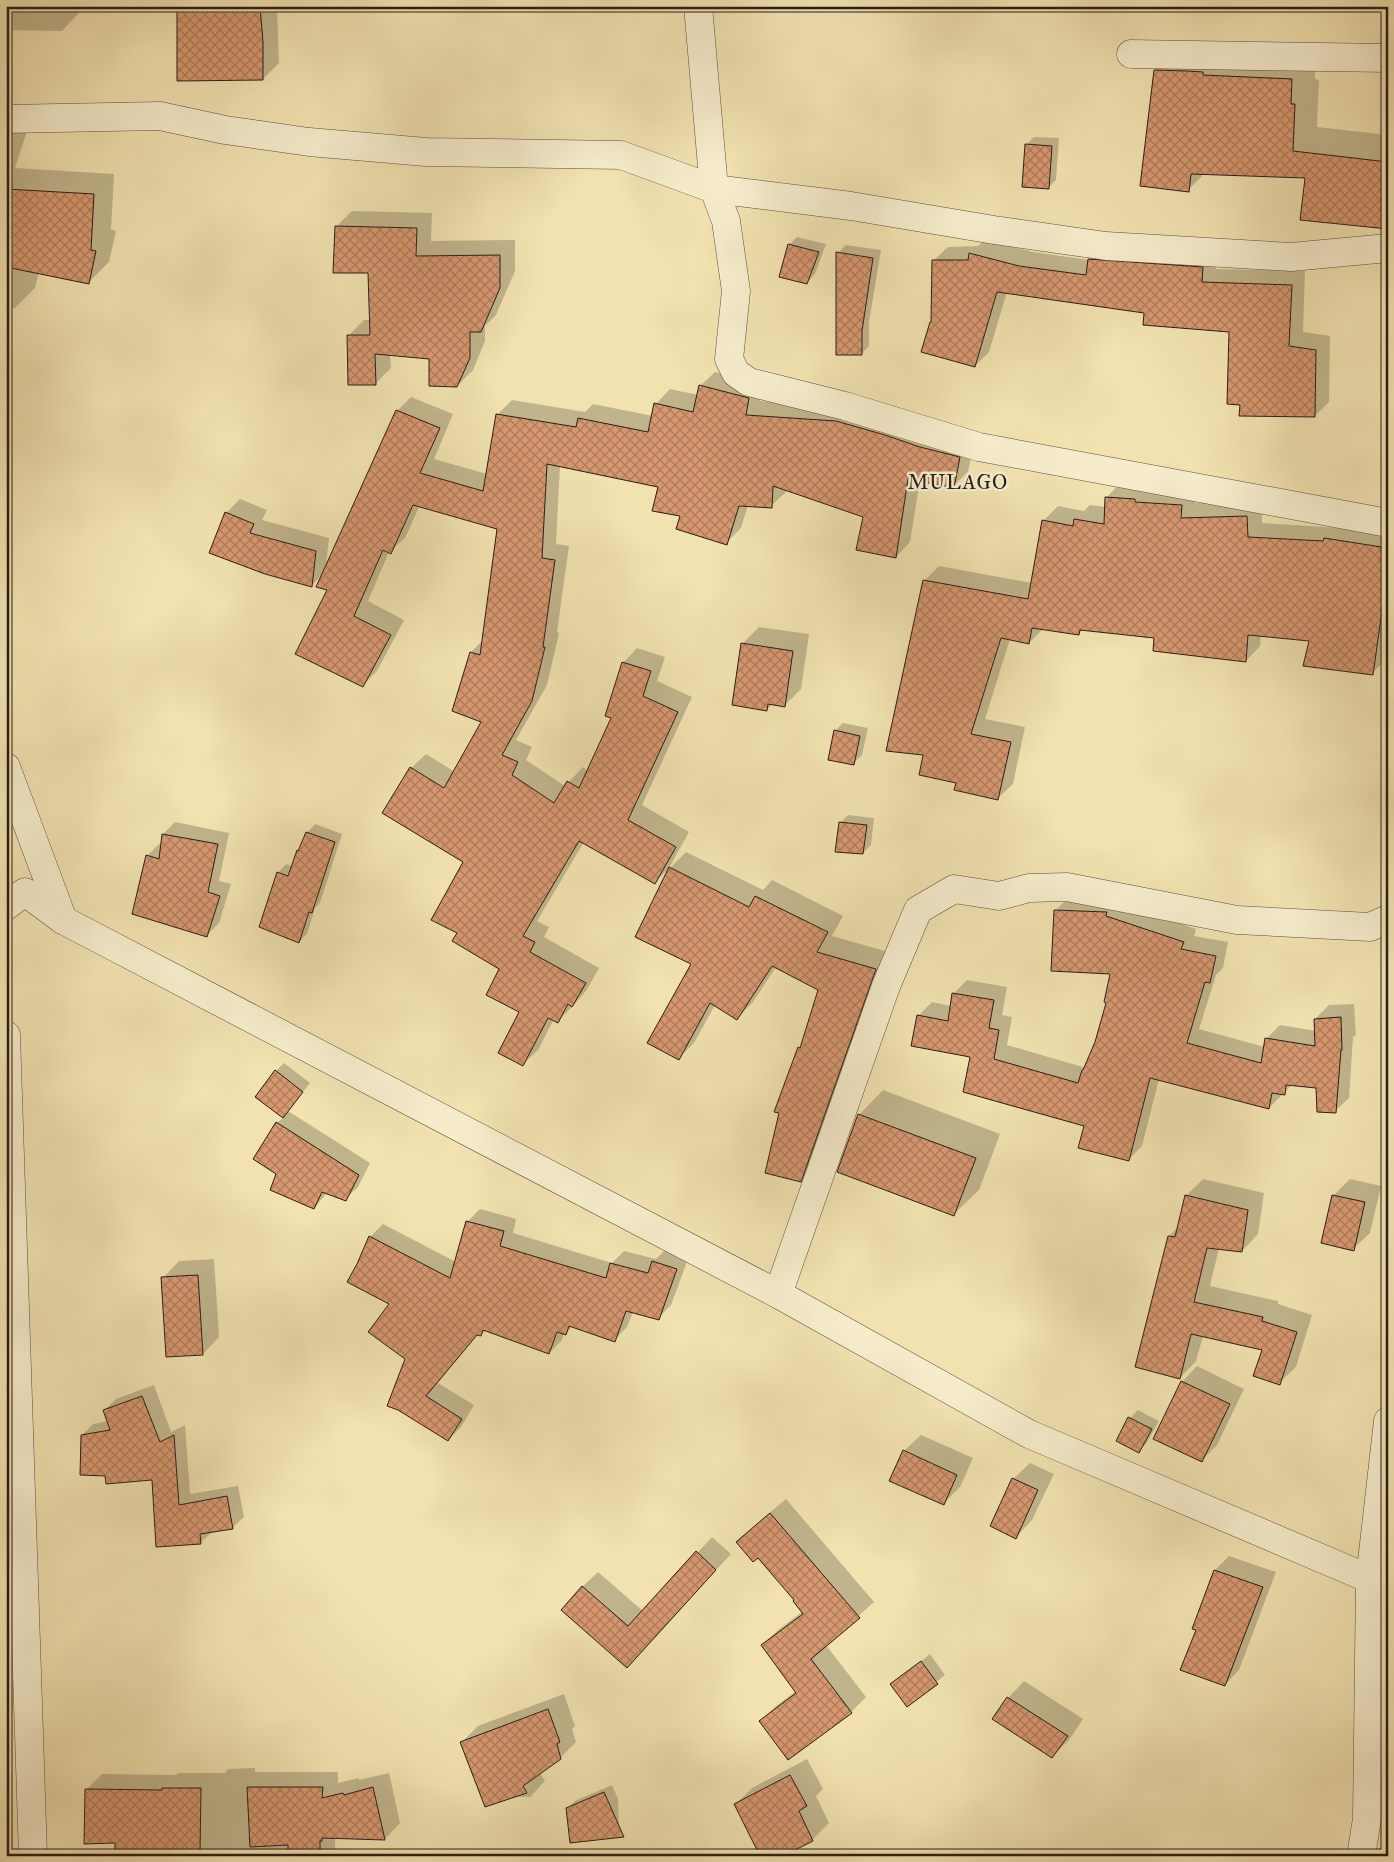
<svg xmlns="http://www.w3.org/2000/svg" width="1394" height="1862" viewBox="0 0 1394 1862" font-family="'IM FELL Great Primer',serif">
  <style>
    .shadow { fill: #0003 }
    .building { fill: url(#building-cross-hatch); stroke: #291d18 }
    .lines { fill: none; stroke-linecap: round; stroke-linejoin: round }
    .minor-casing { stroke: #5b4e3e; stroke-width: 29 }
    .minor { stroke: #f6eccc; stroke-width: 28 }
    .labels { text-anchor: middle; stroke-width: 5; stroke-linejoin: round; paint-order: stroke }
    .quarter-label { font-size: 20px; letter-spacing: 1px; fill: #291d18; stroke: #f6eccc }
  </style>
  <defs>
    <pattern id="building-cross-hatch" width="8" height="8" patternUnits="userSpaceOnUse" patternTransform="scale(1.25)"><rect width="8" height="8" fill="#d7976f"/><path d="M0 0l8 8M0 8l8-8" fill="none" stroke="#ae7b5a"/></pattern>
  </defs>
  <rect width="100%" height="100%" fill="#f1e2b0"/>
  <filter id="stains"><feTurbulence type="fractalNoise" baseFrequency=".004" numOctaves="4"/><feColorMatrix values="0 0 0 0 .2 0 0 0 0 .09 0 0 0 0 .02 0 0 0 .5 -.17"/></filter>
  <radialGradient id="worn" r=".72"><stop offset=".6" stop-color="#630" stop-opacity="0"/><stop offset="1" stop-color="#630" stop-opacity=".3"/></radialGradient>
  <g class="shadow">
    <path d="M6,6H78V14L62,31L6,30Z"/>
    <path d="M178,6H277L279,63L263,79Z"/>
    <path d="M1180,46L1316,55L1315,79L1319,80L1317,127L1388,135V228L1307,177L1205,173L1188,190L1155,71Z"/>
    <path d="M6,121L28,128L15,168L114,174L111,229L116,231L109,262L89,282L39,272L35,288L15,308L6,307Z"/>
    <path d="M1034,137L1059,138L1056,180L1048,188L1026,145Z"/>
    <path d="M352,211L432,213L431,241L515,240V271L496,315L485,326V341L473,370L457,386L431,358L390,354L391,368L375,384L348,336L364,320H371L369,272L336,227Z"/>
    <path d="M797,237L826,244L815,274L807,283L789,245Z"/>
    <path d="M985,240L1033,252L1089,260L1103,245L1217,254L1216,269L1305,271L1303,332L1330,336L1329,402L1315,416L1241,403L1231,331L1145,312L1007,292L989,352L975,366L933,320V261L948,247L978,246Z"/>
    <path d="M846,245L881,250L869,322V346L861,354L838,253Z"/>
    <path d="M715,372L763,384L760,401L851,407L974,443L968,472L953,486L920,480L910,542L896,557L864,516L786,489V492L771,506L748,505L741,528L726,543L681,516L659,486L560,466L556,544L569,546L557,632L559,633L547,685L516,740L532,747L526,760L565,786L583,767L588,771L613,717L623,663L637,648L665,657L657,681L692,697L642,805L689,832L669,868L654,883L584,842L537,921L549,927L544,937L599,968L586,991L572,1007L558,1021L554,1019L538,1050L523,1064L521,1012L501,968L459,932L465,862L411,768L426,754L455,772L483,722L453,710L471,652L483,640L498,528L420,505L405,538L389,552L368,601L404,620L377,671L363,685L322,575L312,585L265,573L226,513L240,499L267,510L262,520L329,538L326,565L397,411L411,397L453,414L434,459L487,474L497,415L512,400L585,412L593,404L653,416L656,404L670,389L698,395L700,386Z"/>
    <path d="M1121,482L1196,491L1195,503L1262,501V523L1388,531L1387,659L1372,673L1310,640L1261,635L1260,646L1246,661L1156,637L1083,629L1078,634L1044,628L1029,643L1010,639L985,719L1025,727L1013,784L998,798L957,782L924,754V581L939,566L1032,583L1043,521L1058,506L1084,511L1090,505L1106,507L1107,497Z"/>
    <path d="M759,627L809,634L801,689L785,705L773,704L767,709L742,644Z"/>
    <path d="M843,723L868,728L862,755L854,763L835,731Z"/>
    <path d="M848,815L874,818L871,845L863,853L840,823Z"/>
    <path d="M175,822L229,833L219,881L231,884L219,923L207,935L147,856L159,844L162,845L163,834Z"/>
    <path d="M315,824L342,834L320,903L315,908L307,934L299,942L278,873L286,864L293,867L307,833Z"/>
    <path d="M686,852L763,890L772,880L843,916L832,936L892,953L817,1164L800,1180L780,1112L776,1111L799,1048L803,1044L819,989L776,967L753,1002L737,1019L715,1005L694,1043L678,1059L693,964L670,868Z"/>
    <path d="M1069,897L1119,902L1196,929L1194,936L1228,942L1223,968L1216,975L1199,1029L1265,1047L1266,1039L1280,1025L1316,1031L1315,1019L1329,1005L1354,1004L1356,1035L1353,1037L1349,1098L1335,1111L1318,1087L1293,1084L1269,1108L1159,1079L1142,1146L1129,1159L1085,1126L971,1056L918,1016L932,1002L951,1006L954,993L967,980L1007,987L1002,1015L1012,1017L1007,1045L1086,1068L1096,1042L1108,1002L1111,973L1055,911Z"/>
    <path d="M284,1063L310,1083L288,1111L370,1163L358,1187L345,1199L327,1193L314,1208L277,1173V1123L284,1117L276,1071Z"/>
    <path d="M883,1090L1000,1134L979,1190L954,1214L859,1115Z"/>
    <path d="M1203,1179L1264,1193L1258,1234L1242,1251L1219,1248L1210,1286L1278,1301V1304L1312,1315L1296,1367L1279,1383L1263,1349L1203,1336L1196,1361L1180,1378L1169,1236L1178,1227L1186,1196Z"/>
    <path d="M1350,1179L1381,1186L1370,1233L1353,1249L1333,1196Z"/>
    <path d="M480,1209L516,1219L513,1233L612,1263L624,1251L656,1259L666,1249L689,1256L671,1305L658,1318L633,1312L627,1327L614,1340L573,1326L566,1333H564L562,1340L549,1353L486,1330L481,1335L478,1334L438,1383L474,1405L461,1427L448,1440L406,1358L391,1303L358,1265L370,1237L383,1224L456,1262L467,1222Z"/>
    <path d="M214,1259L219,1337L203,1354L163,1278L179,1261Z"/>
    <path d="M1197,1366L1244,1389L1217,1445L1202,1460L1182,1382Z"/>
    <path d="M154,1385L171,1432L185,1425L190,1494L238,1486L244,1517L232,1528L212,1532L200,1543L154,1479L106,1475L82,1435L93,1424L108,1421L105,1410L116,1399Z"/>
    <path d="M1138,1410L1159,1421L1146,1444L1138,1452L1130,1418Z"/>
    <path d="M921,1435L973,1458L960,1487L943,1504L904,1451Z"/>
    <path d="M1030,1463L1054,1474L1032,1520L1016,1537L1013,1479Z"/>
    <path d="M786,1499L874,1602L826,1645L866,1697L851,1712L761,1721L776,1706L796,1691L763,1645L778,1630L803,1611L796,1600L759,1556L738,1542L753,1527Z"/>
    <path d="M13,1531L16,1592L6,1602V1532Z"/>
    <path d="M712,1537L731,1554L627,1666L582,1587L598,1572L643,1611Z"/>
    <path d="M1229,1556L1276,1572L1239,1670L1225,1685L1215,1570Z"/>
    <path d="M930,1654L945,1675L907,1705L892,1685Z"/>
    <path d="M1024,1681L1083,1719L1069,1740L1052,1757L1008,1698Z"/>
    <path d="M564,1694L575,1726L572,1729L576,1742L560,1758L540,1773L545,1781L530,1797L482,1796L462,1742L478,1726Z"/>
    <path d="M807,1759L823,1789L816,1796L829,1823L812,1840L736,1804L752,1788Z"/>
    <path d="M255,1768V1772H338V1783L359,1778V1780L389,1773L400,1823L385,1839L335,1837V1856H237V1852L163,1850L158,1856H116L117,1842L86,1790L102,1774L176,1775L178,1773H225L228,1769Z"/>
    <path d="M612,1785L618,1799L619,1829L567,1809L575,1801Z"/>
  </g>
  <g class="building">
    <path d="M177,6H260L263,42V80L177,81Z"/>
    <path d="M1154,70L1188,71L1203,72V75L1292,79L1291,104H1295L1293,151L1388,162V229L1300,220L1305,178L1191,174L1189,192L1140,186Z"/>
    <path d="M1025,144L1052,146L1049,189L1022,187Z"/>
    <path d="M6,189L94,194L91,250L96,251L89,284L6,267Z"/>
    <path d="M335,226L417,228L416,256L500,255V288L481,332H470V358L457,387L429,386V359L375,354L376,385H348L347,335H370L368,273H333Z"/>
    <path d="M788,244L819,252L807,284L779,277Z"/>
    <path d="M836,252L873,258L862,331V355H836Z"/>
    <path d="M969,253L1019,266L1086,275L1088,259L1203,267L1202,282L1292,285L1289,346L1316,350L1315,417L1239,416L1240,405L1227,404L1229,332L1143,325L1144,313L997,292L975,367L921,352L930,322H931L932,260H968Z"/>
    <path d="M699,385L749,398L746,415L836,421L885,435L920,447L960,457L954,488L908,479L896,558L856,550L863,517L773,486L772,508L739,506L727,545L676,529L680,516L652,511L658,487L547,464L542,558L555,560L543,647H545L532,701L502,755L518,762L512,775L554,803L567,781L579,788L611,718L605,716L622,662L651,671L643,696L678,712L628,820L676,847L655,884L579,841L523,936L535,942L530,952L586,983L572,1007L568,1004L558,1023L548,1018L523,1066L498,1053L519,1012L486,995L499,969L452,941L457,933L431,920L463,862L382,813L410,767L444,788L481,722L452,711L470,652L480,655L497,529L413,505L391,554L383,550L354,616L391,635L363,687L295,654L327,590L316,587L396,410L440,428L420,473L483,491L496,414L576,427L578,418L648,432L654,403L693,412Z"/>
    <path d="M1105,497L1135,499V502L1182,505L1181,518L1247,516L1248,537L1323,541L1324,538L1388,548V568L1373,675L1303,666L1309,641L1248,635L1246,662L1153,651L1154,638L1080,630L1079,635L1032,628L1029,644L1001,638L971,734L1011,742L998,800L954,790L956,783L919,775L923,755L886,751L923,580L1028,599L1042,520L1073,526L1074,519L1104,524Z"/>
    <path d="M225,512L254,524L250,533L316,551L312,587L265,574L209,553Z"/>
    <path d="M741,643L793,651L785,707L768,704L767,711L732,705Z"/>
    <path d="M834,730L860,736L854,765L828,760Z"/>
    <path d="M839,822L867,825L863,854L835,852Z"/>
    <path d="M306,832L335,842L312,913L309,912L299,943L259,927L277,872L288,876L297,850L298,851Z"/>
    <path d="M162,834L218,844L208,892L220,896L207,937L132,914L146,855L159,859Z"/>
    <path d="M669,867L749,907L755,896L828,932L817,952L876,969L801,1182L765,1173L779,1113L774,1112L798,1047L800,1048L818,990L772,966L737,1020L710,1003L679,1060L647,1043L691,964L635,937Z"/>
    <path d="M1054,910L1107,912L1106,916L1184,942L1181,949L1216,956L1210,983L1205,982L1187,1043L1261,1063L1265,1038L1315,1046L1314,1019L1341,1017L1342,1050H1341L1336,1113L1317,1112L1316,1088L1286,1085L1285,1095L1272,1093L1269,1109L1150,1078L1129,1161L1078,1148L1084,1126L963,1092L970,1057L911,1046L917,1015L948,1021L952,993L994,1000L989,1028L999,1030L994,1059L1078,1083L1082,1070H1083L1095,1042L1106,1003L1104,1002L1110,974L1051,971Z"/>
    <path d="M275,1070L303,1092L283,1118L255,1097Z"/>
    <path d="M858,1114L976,1158L954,1216L837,1172Z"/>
    <path d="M276,1122L359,1175L346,1201L322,1192L314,1209L270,1190L276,1174L253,1159Z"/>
    <path d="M1185,1195L1248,1210L1242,1252L1207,1248L1194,1302L1263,1317L1262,1321L1297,1332L1280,1385L1253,1376L1262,1350L1191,1334L1180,1379L1135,1367L1168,1236L1175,1237Z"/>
    <path d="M1332,1195L1365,1202L1354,1251L1321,1243Z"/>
    <path d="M466,1221L504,1231L500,1246L606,1278L610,1263L648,1273L652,1261L677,1269L659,1320L626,1311L615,1342L569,1326L566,1335L557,1332L549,1354L483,1330L481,1336L477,1335L426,1396L462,1419L448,1441L398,1410L387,1406L405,1359L368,1332L389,1304L347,1282L357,1264L369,1236L450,1278Z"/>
    <path d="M198,1275L203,1355L166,1357L161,1277Z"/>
    <path d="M1181,1381L1230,1404L1202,1462L1153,1439Z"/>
    <path d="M142,1396L160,1442L174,1435L179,1505L227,1496L233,1529L200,1534L201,1544L156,1547L152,1480L106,1484L105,1476L80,1475L81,1435L110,1430L103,1410Z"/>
    <path d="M1128,1417L1152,1429L1139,1453L1116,1441Z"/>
    <path d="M903,1450L957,1475L944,1505L889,1481Z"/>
    <path d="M1012,1478L1038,1490L1016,1539L990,1526Z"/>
    <path d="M770,1513L860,1618L811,1659L852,1713L788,1760L759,1721L796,1693L761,1645L803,1614L793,1601L794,1600L758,1558L753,1562L736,1542Z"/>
    <path d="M696,1551L716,1570L627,1668L561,1610L582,1586L628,1626Z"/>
    <path d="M1214,1570L1263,1587L1225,1686L1180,1670L1196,1630L1192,1629Z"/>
    <path d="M921,1661L938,1684L907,1707L890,1684Z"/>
    <path d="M1007,1697L1068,1736L1052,1758L992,1719Z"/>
    <path d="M548,1709L560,1742L557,1744L561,1759L523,1786L527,1793L485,1807L460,1742Z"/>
    <path d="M790,1775L807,1806L799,1811L813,1841L783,1856H760L734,1804Z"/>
    <path d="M247,1787H323L322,1798L343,1793L344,1795L373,1787L385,1840L322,1838V1841H320V1856H288V1845L250,1847Z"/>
    <path d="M162,1788H201L200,1852L155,1851V1856H115V1843L84,1844L85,1789L162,1790Z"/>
    <path d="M604,1792L624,1837L570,1843L566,1808Z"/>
  </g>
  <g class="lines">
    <g class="minor-casing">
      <g id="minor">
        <path d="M698,6L714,189L726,221L736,291L729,359L736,373L749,382L845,406L979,447L1388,523"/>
        <path d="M1131,54L1388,58"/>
        <path d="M6,119L160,116L225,130L309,142L426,152L621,155L714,189L851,206L994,230L1106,246L1291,257L1388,248"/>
        <path d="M6,767L63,920L25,892L6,906"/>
        <path d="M63,920L778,1294L1029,1434L1370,1579"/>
        <path d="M6,1035L33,1856"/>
        <path d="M778,1294L886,986L918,910L954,889L999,896L1029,888L1067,887L1237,920L1370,927L1388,919"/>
        <path d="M1361,1856L1367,1819L1370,1579L1388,1421"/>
      </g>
    </g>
    <use href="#minor" class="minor"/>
  </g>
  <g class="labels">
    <g class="quarter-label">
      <text x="958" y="489">MULAGO</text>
    </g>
  </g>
  <rect width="1394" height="1862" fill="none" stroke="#f1e2b0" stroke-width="25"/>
  <rect x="8" y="8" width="1379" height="1847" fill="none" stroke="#291d18" stroke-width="2.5"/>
  <rect x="12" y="12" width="1369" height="1837" fill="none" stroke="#291d18"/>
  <rect width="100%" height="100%" filter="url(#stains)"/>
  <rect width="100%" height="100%" fill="url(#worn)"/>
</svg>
